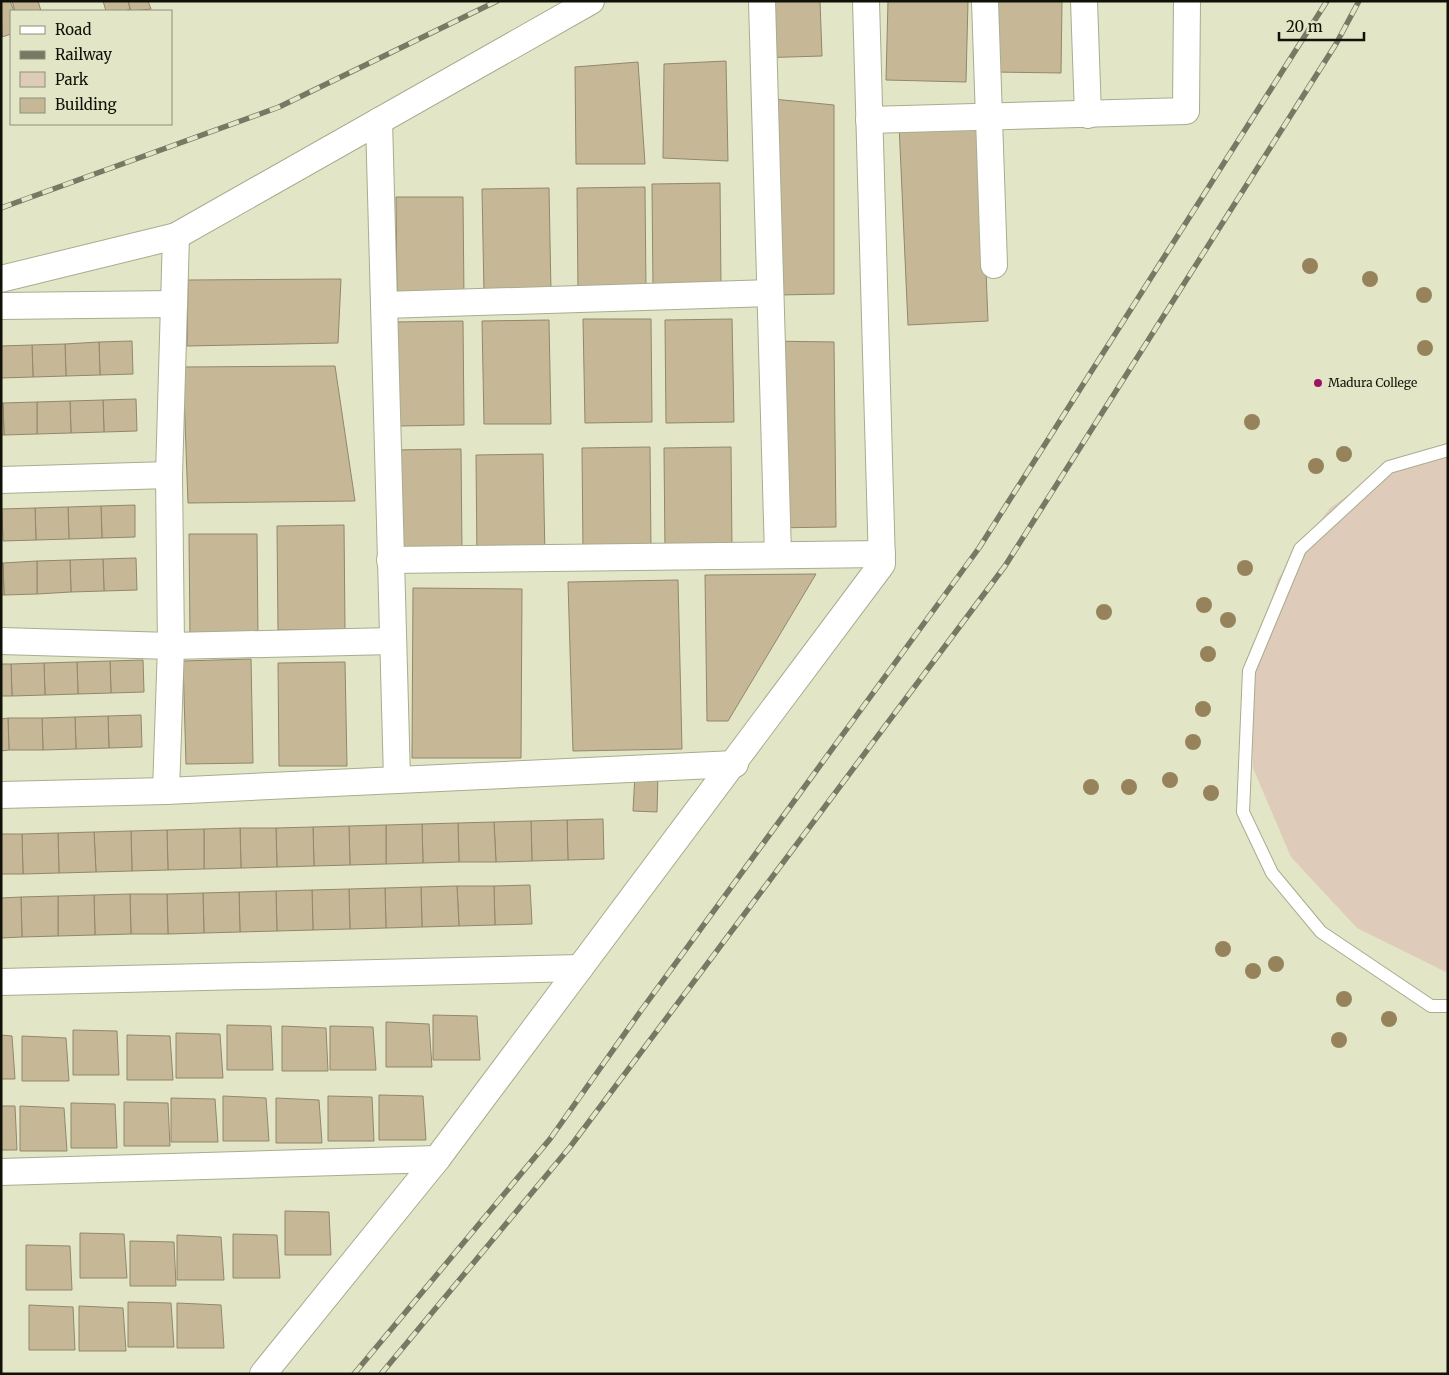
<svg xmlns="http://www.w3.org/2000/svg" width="1449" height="1375" viewBox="0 0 1449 1375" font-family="Merriweather,serif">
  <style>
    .green { fill: #decbb9 }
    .building { fill: #c6b897; stroke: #92876b }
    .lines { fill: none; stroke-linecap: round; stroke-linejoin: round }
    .service-casing { stroke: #a9ac8f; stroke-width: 14 }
    .minor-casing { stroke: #a9ac8f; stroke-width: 28 }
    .service { stroke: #fff; stroke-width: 12 }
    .minor { stroke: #fff; stroke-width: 26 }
    .rail-casing { stroke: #777964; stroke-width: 5.5 }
    .rail { stroke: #e2e5c6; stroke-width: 4; stroke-dasharray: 11; stroke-linecap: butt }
    .tree { fill: #96835b }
    .poi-dot { fill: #9e1462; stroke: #e2e5c6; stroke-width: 2 }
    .labels { text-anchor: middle; stroke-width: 4; stroke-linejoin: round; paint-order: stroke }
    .poi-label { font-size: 12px; fill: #101107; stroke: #e2e5c6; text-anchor: start }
  </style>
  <rect width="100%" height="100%" fill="#e2e5c6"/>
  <path class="green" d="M1448,443V973L1357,928L1291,857L1253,768L1249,671L1278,579L1330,508L1402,457Z"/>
  <g class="building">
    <path d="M1,1H10L14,11H11V34L2,37Z"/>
    <path d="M12,1H38L41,11H15Z"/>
    <path d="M103,1H128L130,9L124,11H106Z"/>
    <path d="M128,1H148L151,9L131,11Z"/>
    <path d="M753,1H820L822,56L755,58Z"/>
    <path d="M888,1H968L966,82L886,80Z"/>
    <path d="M993,1H1062L1061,73L993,72Z"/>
    <path d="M726,61L728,161L663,158L664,64Z"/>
    <path d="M638,62L645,164H576L575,67Z"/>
    <path d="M773,99L834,105V294L776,295Z"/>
    <path d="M980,123L988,321L908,325L899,124Z"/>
    <path d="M720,183L721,287L653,288L652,184Z"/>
    <path d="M645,187L646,291L578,292L577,188Z"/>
    <path d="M549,188L551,292L484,293L482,189Z"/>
    <path d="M396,197H463L464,301H397Z"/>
    <path d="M341,279L338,343L187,346L188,280Z"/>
    <path d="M583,319H651L652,422L585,423Z"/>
    <path d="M732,319L734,422L666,423L665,320Z"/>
    <path d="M549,320L551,424H484L482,321Z"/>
    <path d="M463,321L464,425L397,426L396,322Z"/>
    <path d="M132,341L133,374L100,375L99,342Z"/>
    <path d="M765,341L834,342L836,527L769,528Z"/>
    <path d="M99,342L100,375L66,376L65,344Z"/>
    <path d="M65,344L66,376L33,377L32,345Z"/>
    <path d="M32,345L33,377L1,378V346Z"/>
    <path d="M335,366L355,501L188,503L183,367Z"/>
    <path d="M136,399L137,431L104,432L103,400Z"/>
    <path d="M103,400L104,432L71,433L70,401Z"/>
    <path d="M70,401L71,433L37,434V402Z"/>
    <path d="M37,402V434L4,435L3,403Z"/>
    <path d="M1,403H3L4,435H1Z"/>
    <path d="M650,447L651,550L583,551L582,448Z"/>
    <path d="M731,447L732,550L665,551L664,448Z"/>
    <path d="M461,449L462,553L394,554L393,450Z"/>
    <path d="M543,454L545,558L477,559L476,455Z"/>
    <path d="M135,505V537L102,538L101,506Z"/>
    <path d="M101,506L102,538L69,539L68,507Z"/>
    <path d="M68,507L69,539L36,540L35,508Z"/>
    <path d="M35,508L36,540L3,541L2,509Z"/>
    <path d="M344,525L345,629L278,630L277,526Z"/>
    <path d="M189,534H257L258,638H190Z"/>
    <path d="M136,558L137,590L104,591L103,559Z"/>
    <path d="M103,559L104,591L71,592L70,560Z"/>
    <path d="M70,560L71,592L37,594V561Z"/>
    <path d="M37,561V594L4,595L3,563Z"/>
    <path d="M1,563H3L4,595H1Z"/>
    <path d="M816,574L728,721H707L705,575Z"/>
    <path d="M678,580L682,749L573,751L568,582Z"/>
    <path d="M413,588L522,589L521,758H412Z"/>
    <path d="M251,659L253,763L186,764L183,661Z"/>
    <path d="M143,660L144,692L111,693L110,661Z"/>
    <path d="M110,661L111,693L78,694L77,662Z"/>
    <path d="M77,662L78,694L45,695L44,663Z"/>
    <path d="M345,662L347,766H279L278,663Z"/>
    <path d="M44,663L45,695L12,696L11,664Z"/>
    <path d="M1,664H11L12,696H1Z"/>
    <path d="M141,715L142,747L109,748L108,716Z"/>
    <path d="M108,716L109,748L76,749L75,717Z"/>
    <path d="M75,717L76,749L43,750L42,718Z"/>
    <path d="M8,718H42L43,750H9Z"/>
    <path d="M8,718L9,750L1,751V719Z"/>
    <path d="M635,774H658L657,812L633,811Z"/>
    <path d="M603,819L604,859L568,860L567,820Z"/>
    <path d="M567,820L568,860L532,861L531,821Z"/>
    <path d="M531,821L532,861L496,862L494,822Z"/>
    <path d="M494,822L496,862H459L458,823Z"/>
    <path d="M458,823L459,862L423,863L422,824Z"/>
    <path d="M422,824L423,863L386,864V825Z"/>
    <path d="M386,825V864L350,865L349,826Z"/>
    <path d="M349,826L350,865L314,866L313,827Z"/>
    <path d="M313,827L314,866L277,867L276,828Z"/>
    <path d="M240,828H276L277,867L241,868Z"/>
    <path d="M240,828L241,868L204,869V829Z"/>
    <path d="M204,829V869L168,870L167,830Z"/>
    <path d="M167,830L168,870L132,871L131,831Z"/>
    <path d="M131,831L132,871L96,872L94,832Z"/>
    <path d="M94,832L96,872L59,873L58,833Z"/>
    <path d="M58,833L59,873L23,874L22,834Z"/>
    <path d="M1,834H22L23,874H1Z"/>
    <path d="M530,885L532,924L495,925L494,886Z"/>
    <path d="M457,886H494L495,925L459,926Z"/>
    <path d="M457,886L459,926L422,927L421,887Z"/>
    <path d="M421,887L422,927L386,928L385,888Z"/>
    <path d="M385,888L386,928L350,929L349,889Z"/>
    <path d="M349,889L350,929L313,930L312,890Z"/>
    <path d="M312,890L313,930L277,931L276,891Z"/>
    <path d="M276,891L277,931L240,932L239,892Z"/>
    <path d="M239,892L240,932L204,933L203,893Z"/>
    <path d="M203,893L204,933L168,934L167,894Z"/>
    <path d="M130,894H167L168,934H131Z"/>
    <path d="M130,894L131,934L95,935L94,895Z"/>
    <path d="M94,895L95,935L58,936V896Z"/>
    <path d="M58,896V936L22,937L21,897Z"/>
    <path d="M21,897L22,937L1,938V898Z"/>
    <path d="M433,1015L477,1016L480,1060H433Z"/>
    <path d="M386,1022L429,1024L432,1067H386Z"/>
    <path d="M227,1025L271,1026L273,1070H227Z"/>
    <path d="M282,1026L326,1028L328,1071H282Z"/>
    <path d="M330,1026L373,1027L376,1070H330Z"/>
    <path d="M73,1030L117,1031L119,1075H73Z"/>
    <path d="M176,1033L220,1034L223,1078H176Z"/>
    <path d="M1,1035L12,1036L15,1079H1Z"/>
    <path d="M127,1035L170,1036L173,1080H127Z"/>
    <path d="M22,1036L66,1038L69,1081H22Z"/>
    <path d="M379,1095L423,1096L426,1140H379Z"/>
    <path d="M223,1096L266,1098L269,1141H223Z"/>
    <path d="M328,1096L372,1097L374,1141H328Z"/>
    <path d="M171,1098L215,1099L218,1142H171Z"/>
    <path d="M276,1098L319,1100L322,1143H276Z"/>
    <path d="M124,1102L168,1103L170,1146H124Z"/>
    <path d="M71,1103L115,1104L117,1148H71Z"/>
    <path d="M1,1106H15L17,1150H1Z"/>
    <path d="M20,1106L64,1108L67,1151H20Z"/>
    <path d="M285,1211L329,1212L331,1255H285Z"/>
    <path d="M80,1233L124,1234L127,1278H80Z"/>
    <path d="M233,1234L277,1235L280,1278H233Z"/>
    <path d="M177,1235L221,1237L224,1280H177Z"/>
    <path d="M130,1241L174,1242L176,1286H130Z"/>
    <path d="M26,1245L70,1246L72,1290H26Z"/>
    <path d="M128,1302L171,1303L174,1347H128Z"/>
    <path d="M177,1303L221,1305L224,1348H177Z"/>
    <path d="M29,1305L73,1307L75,1350H29Z"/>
    <path d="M79,1306L123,1308L126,1351H79Z"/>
  </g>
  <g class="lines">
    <g class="service-casing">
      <path id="service" d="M1448,450L1389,467L1300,549L1249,671L1243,812L1272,873L1321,932L1431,1006H1448"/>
    </g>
    <g class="minor-casing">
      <g id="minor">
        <path d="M762,1L778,555"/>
        <path d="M985,1L994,265"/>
        <path d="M1084,1L1088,115"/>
        <path d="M869,120L1186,111L1187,1"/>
        <path d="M379,121L397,779"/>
        <path d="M1,279L176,236L591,1"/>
        <path d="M384,305L770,293"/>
        <path d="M1,306L174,304"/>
        <path d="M1,480L169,475"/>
        <path d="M390,560L882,554"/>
        <path d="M1,641L171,646L393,641"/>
        <path d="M166,791L171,646L169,475L176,236"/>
        <path d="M1,795L166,791L735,764"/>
        <path d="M1,982L580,968"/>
        <path d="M1,1172L437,1159"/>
        <path d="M263,1374L437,1159L882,564L866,1"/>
      </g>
    </g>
    <use href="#service" class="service"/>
    <use href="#minor" class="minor"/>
    <g class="rail-casing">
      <g id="rail">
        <path d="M1,208L279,107L497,1"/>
        <path d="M354,1374L550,1139L640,1012L979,548L1327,1"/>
        <path d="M381,1374L570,1147L1005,566L1336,44L1359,1"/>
      </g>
    </g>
    <use href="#rail" class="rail"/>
  </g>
  <g class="tree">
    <circle cx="1310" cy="266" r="8"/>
    <circle cx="1370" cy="279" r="8"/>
    <circle cx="1424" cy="295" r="8"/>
    <circle cx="1425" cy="348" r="8"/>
    <circle cx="1252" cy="422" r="8"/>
    <circle cx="1344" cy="454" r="8"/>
    <circle cx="1316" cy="466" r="8"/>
    <circle cx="1245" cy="568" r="8"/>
    <circle cx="1204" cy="605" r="8"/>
    <circle cx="1104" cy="612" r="8"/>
    <circle cx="1228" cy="620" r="8"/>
    <circle cx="1208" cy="654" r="8"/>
    <circle cx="1203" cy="709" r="8"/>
    <circle cx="1193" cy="742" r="8"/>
    <circle cx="1170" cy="780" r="8"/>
    <circle cx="1091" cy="787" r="8"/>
    <circle cx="1129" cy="787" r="8"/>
    <circle cx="1211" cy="793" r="8"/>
    <circle cx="1223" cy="949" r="8"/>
    <circle cx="1276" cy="964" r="8"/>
    <circle cx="1253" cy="971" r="8"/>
    <circle cx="1344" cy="999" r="8"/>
    <circle cx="1389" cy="1019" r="8"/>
    <circle cx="1339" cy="1040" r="8"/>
  </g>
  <circle class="poi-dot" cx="1318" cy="383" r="5"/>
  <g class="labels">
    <g class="poi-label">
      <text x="1328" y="387">Madura College</text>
    </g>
  </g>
  <rect width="1449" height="1375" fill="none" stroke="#101107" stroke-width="5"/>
  <rect x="10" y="10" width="162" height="115" fill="#e2e5c6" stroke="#8e907a"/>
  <rect x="20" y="26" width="25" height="8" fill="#ffffff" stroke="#8e907a"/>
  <text x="55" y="35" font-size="15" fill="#101107">Road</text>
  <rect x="20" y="51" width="25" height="8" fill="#777964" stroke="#8e907a"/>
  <text x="55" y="60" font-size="15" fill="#101107">Railway</text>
  <rect x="20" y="72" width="25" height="15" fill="#decbb9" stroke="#8e907a"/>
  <text x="55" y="85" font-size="15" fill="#101107">Park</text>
  <rect x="20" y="98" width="25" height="15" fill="#c6b897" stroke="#8e907a"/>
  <text x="55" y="110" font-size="15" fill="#101107">Building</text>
  <path d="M1279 32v8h85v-8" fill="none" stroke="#101107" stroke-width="2.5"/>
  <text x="1286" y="32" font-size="15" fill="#101107" stroke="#e2e5c6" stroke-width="4" paint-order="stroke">20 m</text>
</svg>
